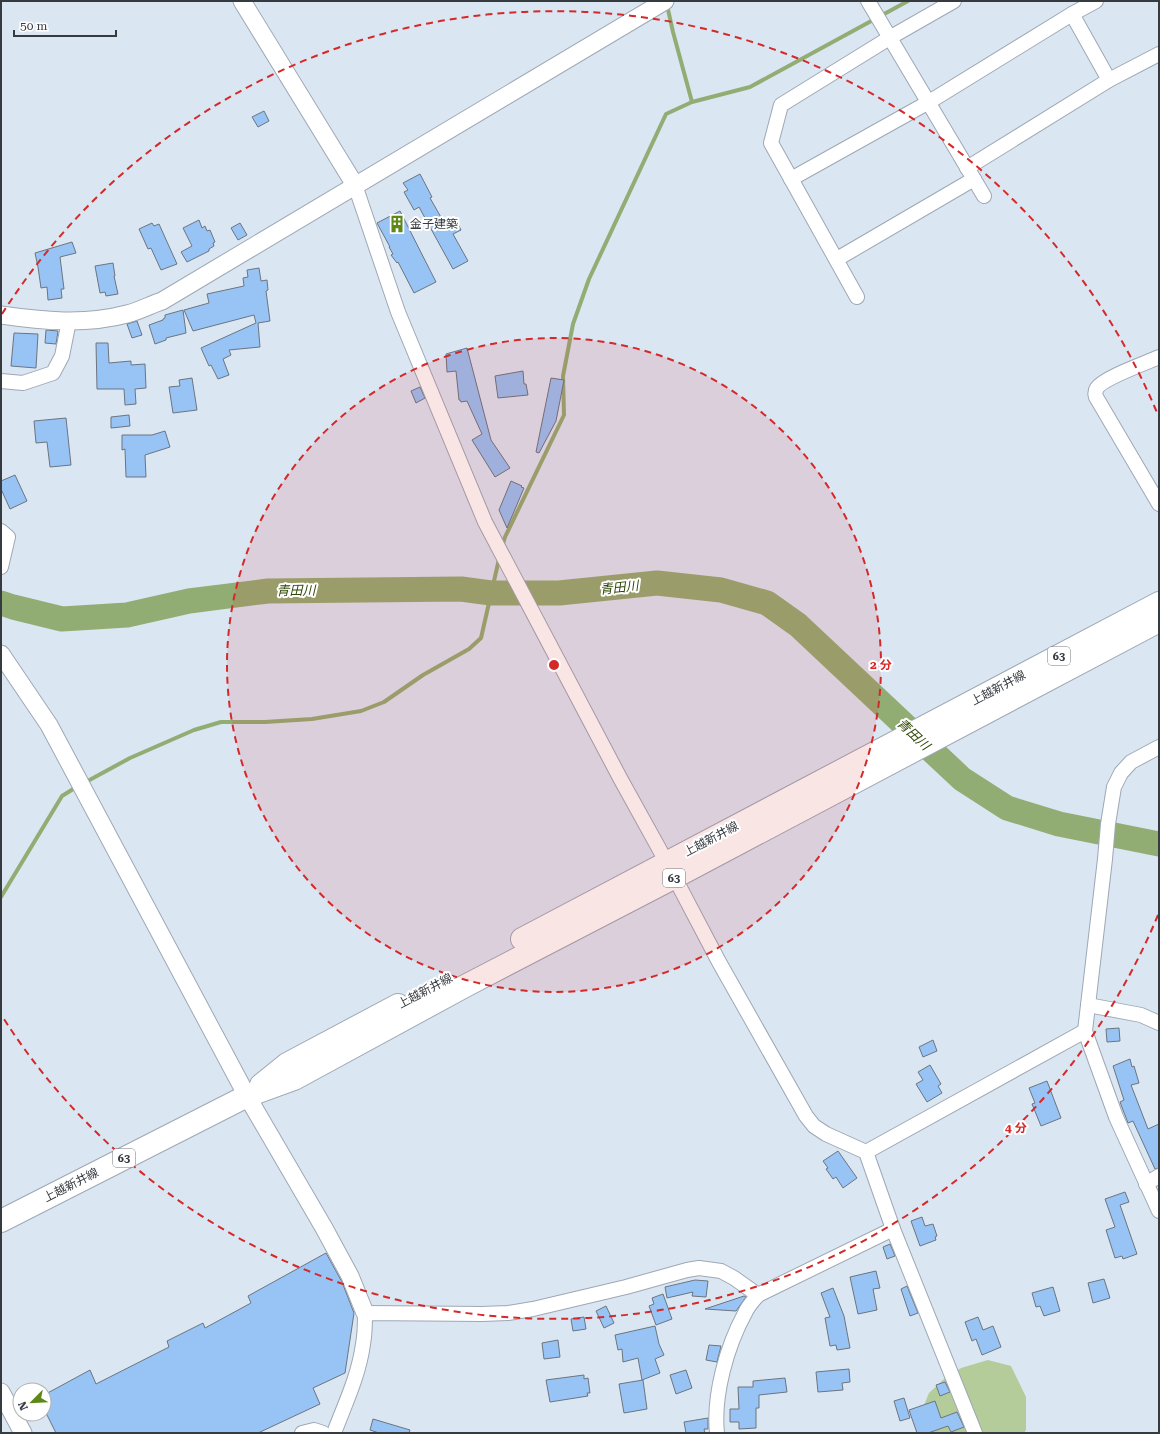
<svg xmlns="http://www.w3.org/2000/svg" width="1160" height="1434" viewBox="0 0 1160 1434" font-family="'Roboto Serif','Noto Sans JP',serif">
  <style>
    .green { fill: #b3cc99 }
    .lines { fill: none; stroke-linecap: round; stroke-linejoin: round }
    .stream { stroke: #92ad74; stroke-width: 4 }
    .river { stroke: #92ad74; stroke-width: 25 }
    .building { fill: #98c3f5; stroke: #6b7580 }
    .minor-casing { stroke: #9ea8b5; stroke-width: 16 }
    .tertiary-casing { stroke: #9ea8b5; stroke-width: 19 }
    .primary-casing { stroke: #9ea8b5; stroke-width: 24 }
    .minor { stroke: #fff; stroke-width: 14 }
    .tertiary { stroke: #fff; stroke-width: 17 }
    .primary { stroke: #fff; stroke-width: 22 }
    .ring { fill: none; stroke: #d62828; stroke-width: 2; stroke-dasharray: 7 5 }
    .labels { text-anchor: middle; stroke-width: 4; stroke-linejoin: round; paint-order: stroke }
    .shield { fill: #fff; stroke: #727679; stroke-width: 1 }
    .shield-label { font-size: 11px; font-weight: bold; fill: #363b40 }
    .poi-label { font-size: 12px; fill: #363b40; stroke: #fff; text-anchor: start }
    .street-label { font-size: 12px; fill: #363b40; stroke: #fff }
    .water-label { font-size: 13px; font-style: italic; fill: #2f4707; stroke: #fff }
    .centre { fill: #d62828; stroke: #fff; stroke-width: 2 }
    .ring-label { font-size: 12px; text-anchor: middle; font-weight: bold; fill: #d62828; stroke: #fff; stroke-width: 4; stroke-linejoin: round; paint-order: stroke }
  </style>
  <rect width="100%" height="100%" fill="#dbe6f3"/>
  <path class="green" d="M988,1360L1011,1366L1026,1397V1430L1024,1433H919L918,1420L929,1393L944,1379L961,1368Z"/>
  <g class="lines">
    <g class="stream">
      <path d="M667,5L673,32L692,102"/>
      <path d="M502,547L505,537L564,415L563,376L573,324L589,279L666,114L692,102L750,87L908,1"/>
      <path d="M84,783L130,758L194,730L221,722H265L312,719L361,711L384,702L423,675L469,649L481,638L499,559"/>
      <path d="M1,897L62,796L78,786"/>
    </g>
    <path class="river" d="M1,603L13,607L62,619L127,615L189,601L268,591L461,589L491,593H559L657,583L721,590L767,603L798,625L962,779L1007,808L1059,824L1159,844"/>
  </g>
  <g class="building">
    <path d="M264,111L269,121L258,127L252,117Z"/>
    <path d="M420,174L432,197L430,198L446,226L456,220L461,230L453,234L468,261L453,269L419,207L414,210L404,192L408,190L403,183Z"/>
    <path d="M400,211L436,282L414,293L398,262L397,263L391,255L393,254L389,247H390L377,223Z"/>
    <path d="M199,220L202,228L205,226L207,231L210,230L215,242L213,243L214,246L209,249V251L187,262L181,252L192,246L183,228Z"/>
    <path d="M152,223L154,226L159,224L177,264L161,270L151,248L148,249L139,229Z"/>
    <path d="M240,223L247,235L238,240L231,228Z"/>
    <path d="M72,242L76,253L60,257L64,289H61L62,298L48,300L47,287L41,288L38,267L35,253Z"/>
    <path d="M113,263L115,276H114L118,294L106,296L105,292L100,293L95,266Z"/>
    <path d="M259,268L261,281L267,280L268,290L266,291L270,321L258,323L260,347L229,350L231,355L223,359L229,375L218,379L211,365L209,366L201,348L256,323L254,315L193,331L184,310L209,303L207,294L244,286L243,278L248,277L247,270Z"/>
    <path d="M183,310L186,333L166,338V340L155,344L149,325L163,320V319L165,318V315Z"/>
    <path d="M137,321L142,335L132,338L127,324Z"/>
    <path d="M46,330L58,331L56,344L45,343Z"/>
    <path d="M14,333L38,334L36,368L11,366Z"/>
    <path d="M96,343H108L109,363L131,361V365L145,364L146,388L135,389L136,404L125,405L124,389H97Z"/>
    <path d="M467,348L491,440L510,468L495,477L472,440L482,434L467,401L461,402L460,400H459L456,371L447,372L446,354Z"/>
    <path d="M523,371L524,384H526L528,395L498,398L495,376Z"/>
    <path d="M192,378L197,410L173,413L169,387L180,386L179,380Z"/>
    <path d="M551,378L564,380L556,421L539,453L536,452Z"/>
    <path d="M420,387L425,398L416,403L411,391Z"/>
    <path d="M129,415L130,426L111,428V417Z"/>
    <path d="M66,418L71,465L50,467L47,442L36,443L34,421Z"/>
    <path d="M165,431L170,447L145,455L146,477H126L125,449L122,450V435H152Z"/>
    <path d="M15,475L27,501L10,509L1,489V481Z"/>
    <path d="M511,481L522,486L521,487L524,488L507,528L499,510Z"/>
    <path d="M1119,1028L1120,1041L1107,1042L1106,1029Z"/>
    <path d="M933,1040L937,1051L923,1057L919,1047Z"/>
    <path d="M1130,1059L1132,1067L1134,1066L1139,1083L1131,1085L1148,1129L1159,1124V1168L1155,1169L1133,1121L1128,1123L1120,1102L1124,1100L1113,1066Z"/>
    <path d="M930,1065L941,1084L938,1086L942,1093L927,1102L916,1084L923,1080L918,1072Z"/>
    <path d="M1047,1081L1061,1118L1041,1126L1032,1104L1035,1103L1029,1088Z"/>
    <path d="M838,1151L857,1178L843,1188L836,1177L833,1179L826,1169L828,1168L823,1161Z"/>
    <path d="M1125,1192L1129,1202L1120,1205L1137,1254L1123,1259L1122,1256L1115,1258L1106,1230L1115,1227L1105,1199Z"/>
    <path d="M922,1217L925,1226L933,1224L937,1236L935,1237L936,1240L920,1246L911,1221Z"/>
    <path d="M890,1244L895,1256L887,1259L883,1247Z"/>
    <path d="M326,1253L342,1282L354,1313L345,1373L313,1388L320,1404L258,1433H56L44,1409V1395L90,1370L96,1384L169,1347L167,1341L203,1323L205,1328L251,1303L248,1296Z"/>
    <path d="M876,1271L880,1288L873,1289L877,1310L858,1314L850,1277Z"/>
    <path d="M1104,1279L1110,1298L1093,1303L1088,1283Z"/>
    <path d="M695,1280L708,1281L706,1297L692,1296L693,1292L667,1298L665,1287Z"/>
    <path d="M907,1286L918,1313L910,1316L901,1289Z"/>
    <path d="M1053,1287L1060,1311L1044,1316L1040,1306L1036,1307L1032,1293Z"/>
    <path d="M833,1288L844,1316L850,1348L837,1350L836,1345L830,1346L825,1318L830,1317L821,1293Z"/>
    <path d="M663,1294L672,1319L656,1325L649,1306L654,1304L652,1298Z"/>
    <path d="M744,1296L746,1297L736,1311L705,1309Z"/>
    <path d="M606,1306L614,1323L604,1328L596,1311Z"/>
    <path d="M584,1317L586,1329L573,1331L571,1319Z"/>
    <path d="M978,1317L983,1330L993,1326L1001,1347L982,1355L976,1339L972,1341L965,1322Z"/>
    <path d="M655,1326L659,1344L664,1355L655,1359L660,1373L642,1380L638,1358L623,1362L622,1349L618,1350L615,1335Z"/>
    <path d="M558,1340L560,1357L544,1359L542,1343Z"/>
    <path d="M709,1345L721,1346L717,1362L706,1360Z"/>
    <path d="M849,1369L850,1382L842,1383L843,1390L818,1392L816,1372Z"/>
    <path d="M686,1370L692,1388L676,1394L670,1375Z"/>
    <path d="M584,1375V1379L588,1378L590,1393H587L588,1396L550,1402L546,1380Z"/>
    <path d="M785,1378L787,1392L759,1395V1408H756V1428L739,1429V1422H730V1409H739L738,1387H753V1381Z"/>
    <path d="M643,1380L647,1409L624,1413L619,1384Z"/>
    <path d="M945,1382L950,1392L940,1396L936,1385Z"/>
    <path d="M904,1398L910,1418L900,1421L894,1401Z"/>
    <path d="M935,1401L941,1418L957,1412L964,1427L951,1432L948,1426L928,1433H917L909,1410Z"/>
    <path d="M708,1418V1429H704L705,1433H686L684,1422Z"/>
    <path d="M373,1419L410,1430L409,1433H379L370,1430Z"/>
  </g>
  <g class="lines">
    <g class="minor-casing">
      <g id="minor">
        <path d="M868,1L984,196"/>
        <path d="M1072,14L1109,80L1159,54"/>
        <path d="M967,168L1109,80"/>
        <path d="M791,179L929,102L1072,14L1096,1"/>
        <path d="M355,185L398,312L485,522L620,778L667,863L719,962L806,1116L814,1126L826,1134L866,1152L893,1229L975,1433"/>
        <path d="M837,259L974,179"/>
        <path d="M857,297L771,143L781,105L891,37L954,1"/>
        <path d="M1159,357C1146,363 1103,378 1097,388C1095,391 1095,394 1096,397L1159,504"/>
        <path d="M1,381L23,383L53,373L62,356L69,321"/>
        <path d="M1,531L8,537L1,567"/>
        <path d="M1159,747L1131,762L1121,773L1114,787L1108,824L1105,859L1085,1031L1116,1117L1159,1211"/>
        <path d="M1088,1005L1141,1015L1159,1023"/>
        <path d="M866,1152L1085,1031"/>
        <path d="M1146,1184L1159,1176"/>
        <path d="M302,1433L314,1430L323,1433"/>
        <path d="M334,1433C345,1404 359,1375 363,1344C365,1334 365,1323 365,1313L482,1314L508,1313L533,1309L626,1287L687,1270L699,1268L721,1271L734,1278L758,1295"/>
        <path d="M717,1433C713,1395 727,1346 745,1313C748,1306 753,1301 758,1295L893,1229"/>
      </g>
    </g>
    <g class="tertiary-casing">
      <g id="tertiary">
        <path d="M242,1L355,185"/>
        <path d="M1,315C42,321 86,325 127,314C139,311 150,305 162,301L665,1"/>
        <path d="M1,654L49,725L247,1096L324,1228L350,1276L365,1313"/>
        <path d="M1,1392L23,1433"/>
      </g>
    </g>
    <g class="primary-casing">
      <g id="primary">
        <path d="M522,939L1159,603"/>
        <path d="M261,1085L287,1064L398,1005"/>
        <path d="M1,1221L247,1096L294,1079L467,985L675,877L1159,621"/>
      </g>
    </g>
    <use href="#minor" class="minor"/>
    <use href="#tertiary" class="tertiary"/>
    <use href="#primary" class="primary"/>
  </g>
  <circle cx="554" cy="665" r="327" fill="#d62828" fill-opacity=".12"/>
  <g class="ring">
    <circle cx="554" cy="665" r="327"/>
    <path d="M1158 915A654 654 0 0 1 2 1016M2 314A654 654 0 0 1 1158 415"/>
  </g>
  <defs>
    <g id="building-bare" transform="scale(1.38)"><path d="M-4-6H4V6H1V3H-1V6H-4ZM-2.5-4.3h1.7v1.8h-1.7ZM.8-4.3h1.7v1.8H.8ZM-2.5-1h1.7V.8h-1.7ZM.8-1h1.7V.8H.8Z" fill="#5d8815" stroke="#fff" stroke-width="2.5" paint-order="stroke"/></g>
  </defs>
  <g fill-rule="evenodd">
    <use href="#building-bare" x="397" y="224"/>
  </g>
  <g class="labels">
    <g class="shield">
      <rect x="1048" y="647" width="22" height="18" rx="3"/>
      <rect x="663" y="869" width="22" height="18" rx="3"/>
      <rect x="113" y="1149" width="22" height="18" rx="3"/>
    </g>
    <g class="shield-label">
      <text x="1059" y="660">63</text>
      <text x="674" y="882">63</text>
      <text x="124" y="1162">63</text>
    </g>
    <g class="poi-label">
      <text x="410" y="228">金子建築</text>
    </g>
    <g class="street-label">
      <text transform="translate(998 688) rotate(-28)" y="4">上越新井線</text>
      <text transform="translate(711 839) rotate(-28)" y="4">上越新井線</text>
      <text transform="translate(425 991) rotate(-28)" y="4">上越新井線</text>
      <text transform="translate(71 1185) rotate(-27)" y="4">上越新井線</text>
    </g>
    <g class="water-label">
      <text transform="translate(619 587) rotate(-6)" y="5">青田川</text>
      <text transform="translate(296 590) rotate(-1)" y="5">青田川</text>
      <text transform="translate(914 734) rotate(43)" y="5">青田川</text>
    </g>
  </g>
  <circle cx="554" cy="665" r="6" class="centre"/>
  <g class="ring-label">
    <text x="881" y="669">2 分</text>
    <text x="1016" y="1132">4 分</text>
  </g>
  <rect width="1160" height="1434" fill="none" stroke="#363b40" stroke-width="4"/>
  <g transform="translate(32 1402) rotate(246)"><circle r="19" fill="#ffffff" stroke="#afb1b3"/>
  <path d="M0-3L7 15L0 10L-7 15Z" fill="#5d8815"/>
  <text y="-6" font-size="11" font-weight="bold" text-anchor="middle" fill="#363b40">N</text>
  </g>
  <path d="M14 30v6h102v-6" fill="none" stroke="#363b40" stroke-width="2"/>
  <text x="20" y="30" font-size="12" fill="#363b40" stroke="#ffffff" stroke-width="3" paint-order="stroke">50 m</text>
</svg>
